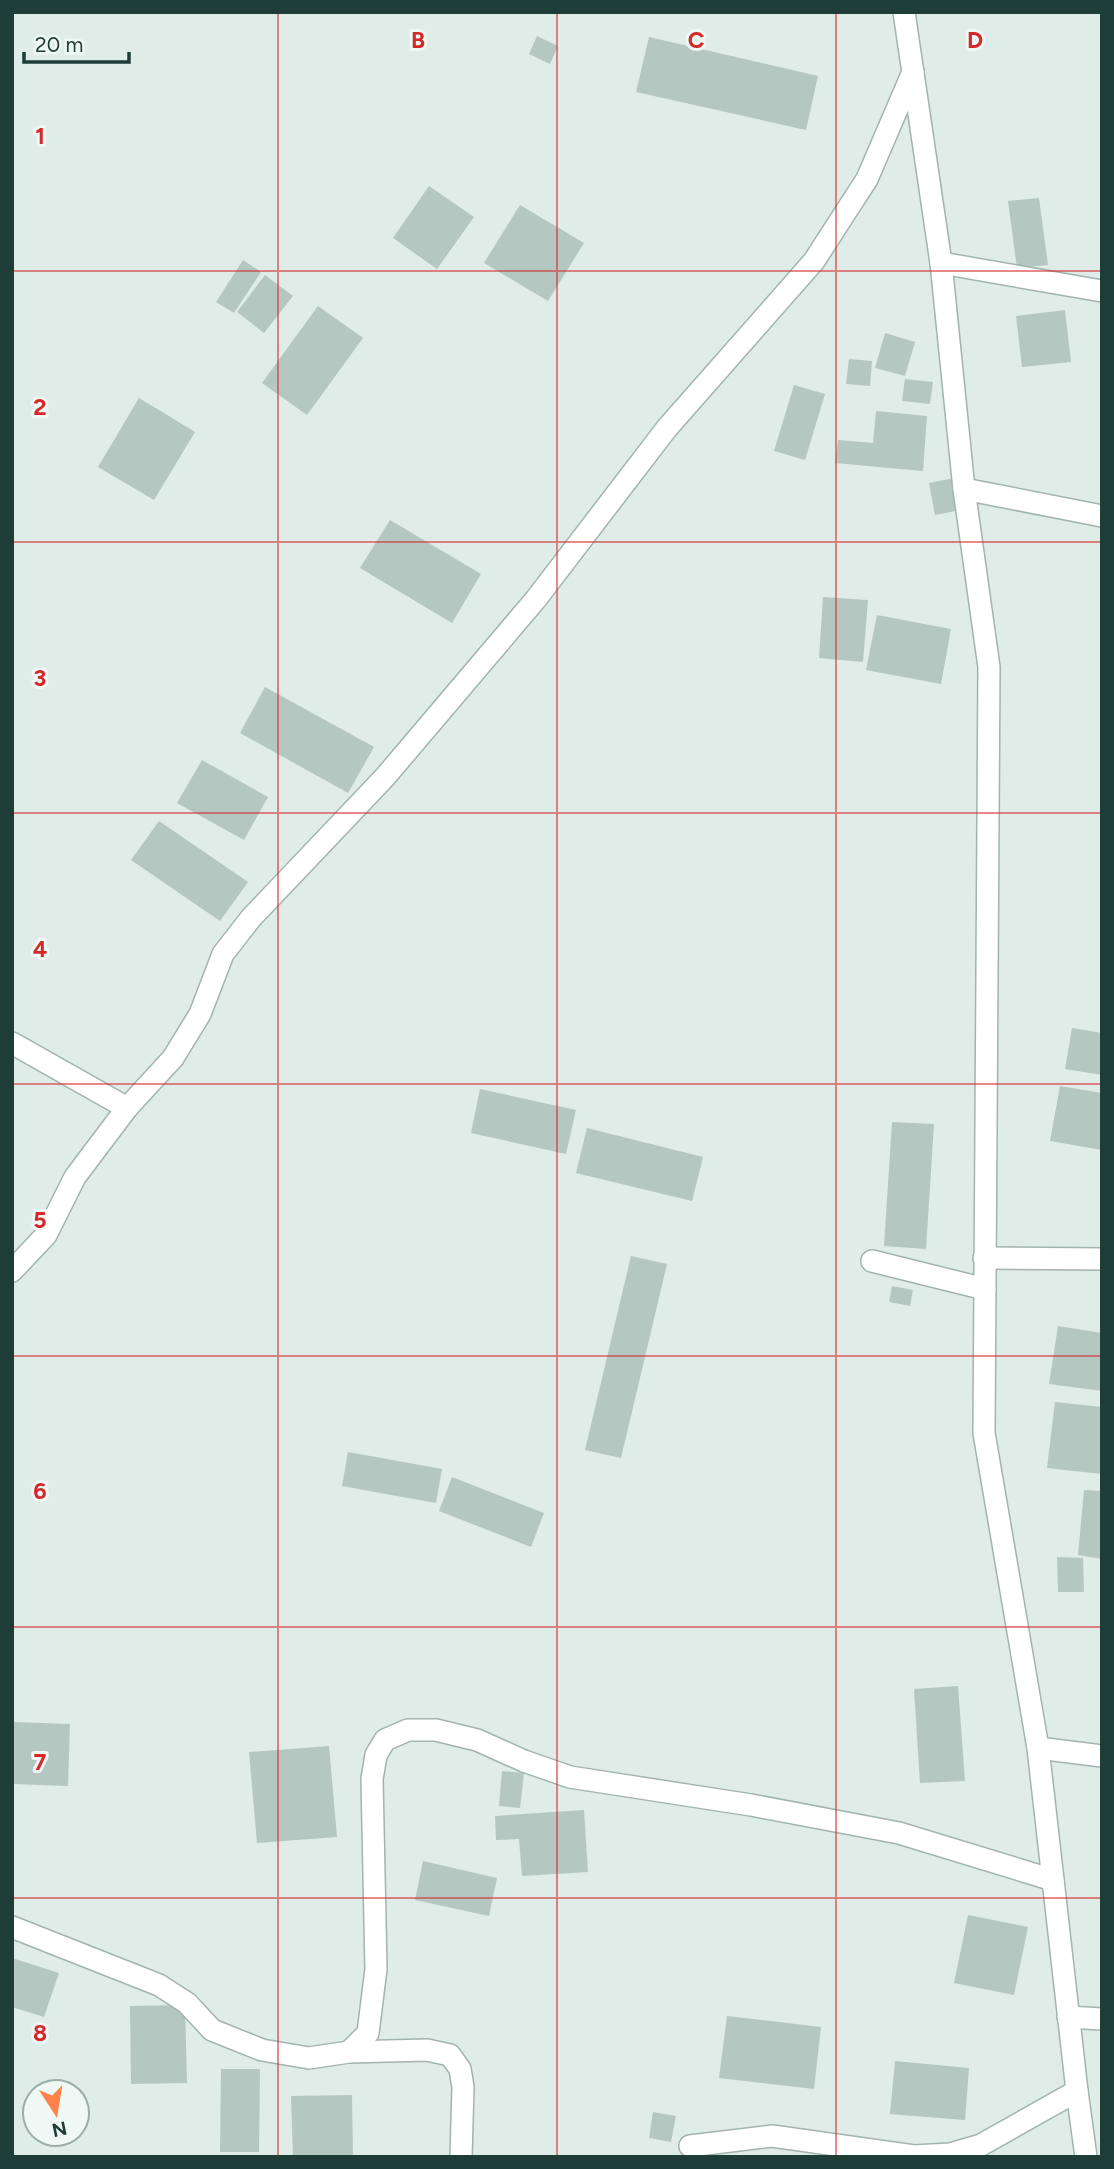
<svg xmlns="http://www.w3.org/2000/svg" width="1114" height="2169" viewBox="0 0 1114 2169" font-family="Figtree,sans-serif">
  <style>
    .building { fill: #b4c7c0 }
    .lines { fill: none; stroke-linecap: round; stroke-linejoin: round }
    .street-casing { stroke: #a1b4af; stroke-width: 24 }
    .street { stroke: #fff; stroke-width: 21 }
    .grid { fill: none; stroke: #d62828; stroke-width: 2; stroke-opacity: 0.55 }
    .grid-label { font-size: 23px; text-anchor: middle; font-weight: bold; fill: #d62828; stroke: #eff8f4; stroke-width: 6; stroke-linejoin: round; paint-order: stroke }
  </style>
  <rect width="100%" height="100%" fill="#dfece7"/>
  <g class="building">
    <path d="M537,36L558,46L550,64L529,54Z"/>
    <path d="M649,37L818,76L806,130L636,92Z"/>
    <path d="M429,186L474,217L437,269L393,238Z"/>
    <path d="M1039,198L1048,265L1017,268L1008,201Z"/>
    <path d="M520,205L584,243L548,301L484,263Z"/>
    <path d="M243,260L261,272L234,313L216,302Z"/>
    <path d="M265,275L293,296L264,333L237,312Z"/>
    <path d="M318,306L363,338L307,415L262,383Z"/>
    <path d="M1065,310L1071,362L1022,367L1016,316Z"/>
    <path d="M885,333L915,342L905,376L875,368Z"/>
    <path d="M849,359L872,361L870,386L846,384Z"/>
    <path d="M905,379L933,382L930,404L902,401Z"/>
    <path d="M794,385L825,394L805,460L774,451Z"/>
    <path d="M139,398L195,432L154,500L98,467Z"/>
    <path d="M876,411L927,416L923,471L835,463L838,440L873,443Z"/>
    <path d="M959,477L965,509L935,515L929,483Z"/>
    <path d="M390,520L481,574L452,623L360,568Z"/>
    <path d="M823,597L868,600L863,662L819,658Z"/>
    <path d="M877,615L951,629L941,684L866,670Z"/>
    <path d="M265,687L374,747L348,793L240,733Z"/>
    <path d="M202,760L268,797L244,840L177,803Z"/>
    <path d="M159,821L248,882L220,921L131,860Z"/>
    <path d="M1072,1028L1102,1033V1075L1065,1069Z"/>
    <path d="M1060,1086L1102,1093V1150L1050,1141Z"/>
    <path d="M480,1089L576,1110L566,1154L471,1133Z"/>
    <path d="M892,1122L934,1124L926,1249L884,1246Z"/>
    <path d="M587,1128L703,1157L692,1201L576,1173Z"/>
    <path d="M631,1256L667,1264L621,1458L585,1450Z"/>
    <path d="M892,1286L913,1290L910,1306L889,1302Z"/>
    <path d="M1058,1326L1102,1333V1391L1049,1384Z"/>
    <path d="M1055,1402L1102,1407V1474L1047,1468Z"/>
    <path d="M348,1452L442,1469L436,1503L342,1486Z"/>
    <path d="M452,1477L544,1513L531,1547L439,1511Z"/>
    <path d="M1084,1490L1102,1491V1559L1078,1555Z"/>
    <path d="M1057,1557L1083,1558L1084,1592H1058Z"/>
    <path d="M958,1686L965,1781L920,1783L914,1689Z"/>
    <path d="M12,1722L70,1724L68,1786L12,1784Z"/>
    <path d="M329,1746L337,1837L257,1843L249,1752Z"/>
    <path d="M502,1771L524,1773L520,1808L499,1806Z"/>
    <path d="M584,1810L588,1872L522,1876L519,1839L496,1840L495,1816Z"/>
    <path d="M423,1861L497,1878L489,1916L415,1900Z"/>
    <path d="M968,1915L1028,1927L1014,1995L954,1983Z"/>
    <path d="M12,1958L59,1973L44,2017L12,2007Z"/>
    <path d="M185,2005L187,2083L131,2084L130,2006Z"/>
    <path d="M727,2016L821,2027L814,2089L719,2078Z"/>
    <path d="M895,2061L969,2068L965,2120L890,2114Z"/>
    <path d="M221,2069H260L259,2152H220Z"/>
    <path d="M352,2095L353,2157H293L291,2096Z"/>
    <path d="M653,2112L676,2116L671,2142L649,2138Z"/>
  </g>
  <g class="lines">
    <g class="street-casing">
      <g id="street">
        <path d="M904,12L941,263L964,489L989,667L984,1433L1038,1748L1077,2091L1086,2157"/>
        <path d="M941,263L1102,291"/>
        <path d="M964,489L1102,516"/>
        <path d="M12,1043L127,1108"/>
        <path d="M984,1258L1102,1259"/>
        <path d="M872,1261L985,1289"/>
        <path d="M12,1271L46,1235L75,1177L127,1108L173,1058L200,1014L223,954L251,918L385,777L536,599L667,428L814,261L867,179L913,72"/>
        <path d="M1038,1748L1102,1756"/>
        <path d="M12,1927L159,1985L187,2003L212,2030L262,2050L309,2058L349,2052L427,2050L450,2055L460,2069L463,2087L461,2157"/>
        <path d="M1068,2017L1102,2019"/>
        <path d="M349,2052L368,2033L376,1969L372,1779L376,1755L385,1740L408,1730H436L477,1740L524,1761L570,1777L751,1805L899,1833L1053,1880"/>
        <path d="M690,2146L772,2136L914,2156L950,2154L981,2145L1077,2091"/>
      </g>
    </g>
    <use href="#street" class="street"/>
  </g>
  <path class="grid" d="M278,12V2157M557,12V2157M836,12V2157M12,271H1102M12,542H1102M12,813H1102M12,1084H1102M12,1356H1102M12,1627H1102M12,1898H1102"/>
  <g class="grid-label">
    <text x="418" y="48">B</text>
    <text x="696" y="48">C</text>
    <text x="975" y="48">D</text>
    <text x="40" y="144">1</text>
    <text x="40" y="415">2</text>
    <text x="40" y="686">3</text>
    <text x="40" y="957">4</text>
    <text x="40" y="1228">5</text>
    <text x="40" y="1499">6</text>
    <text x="40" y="1770">7</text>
    <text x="40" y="2041">8</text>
  </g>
  <rect width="1114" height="2169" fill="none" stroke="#1e3d37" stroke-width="28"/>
  <g transform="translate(56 2113) rotate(168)"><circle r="33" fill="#eff8f4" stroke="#9bada8" stroke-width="2"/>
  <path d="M0-5L12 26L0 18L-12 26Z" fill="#ff8149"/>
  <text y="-10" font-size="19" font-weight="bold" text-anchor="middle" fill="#1e3d37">N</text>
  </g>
  <path d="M24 52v10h105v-10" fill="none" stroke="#1e3d37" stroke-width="3.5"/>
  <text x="35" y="52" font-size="21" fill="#1e3d37" stroke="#eff8f4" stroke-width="5" paint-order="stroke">20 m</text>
</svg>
